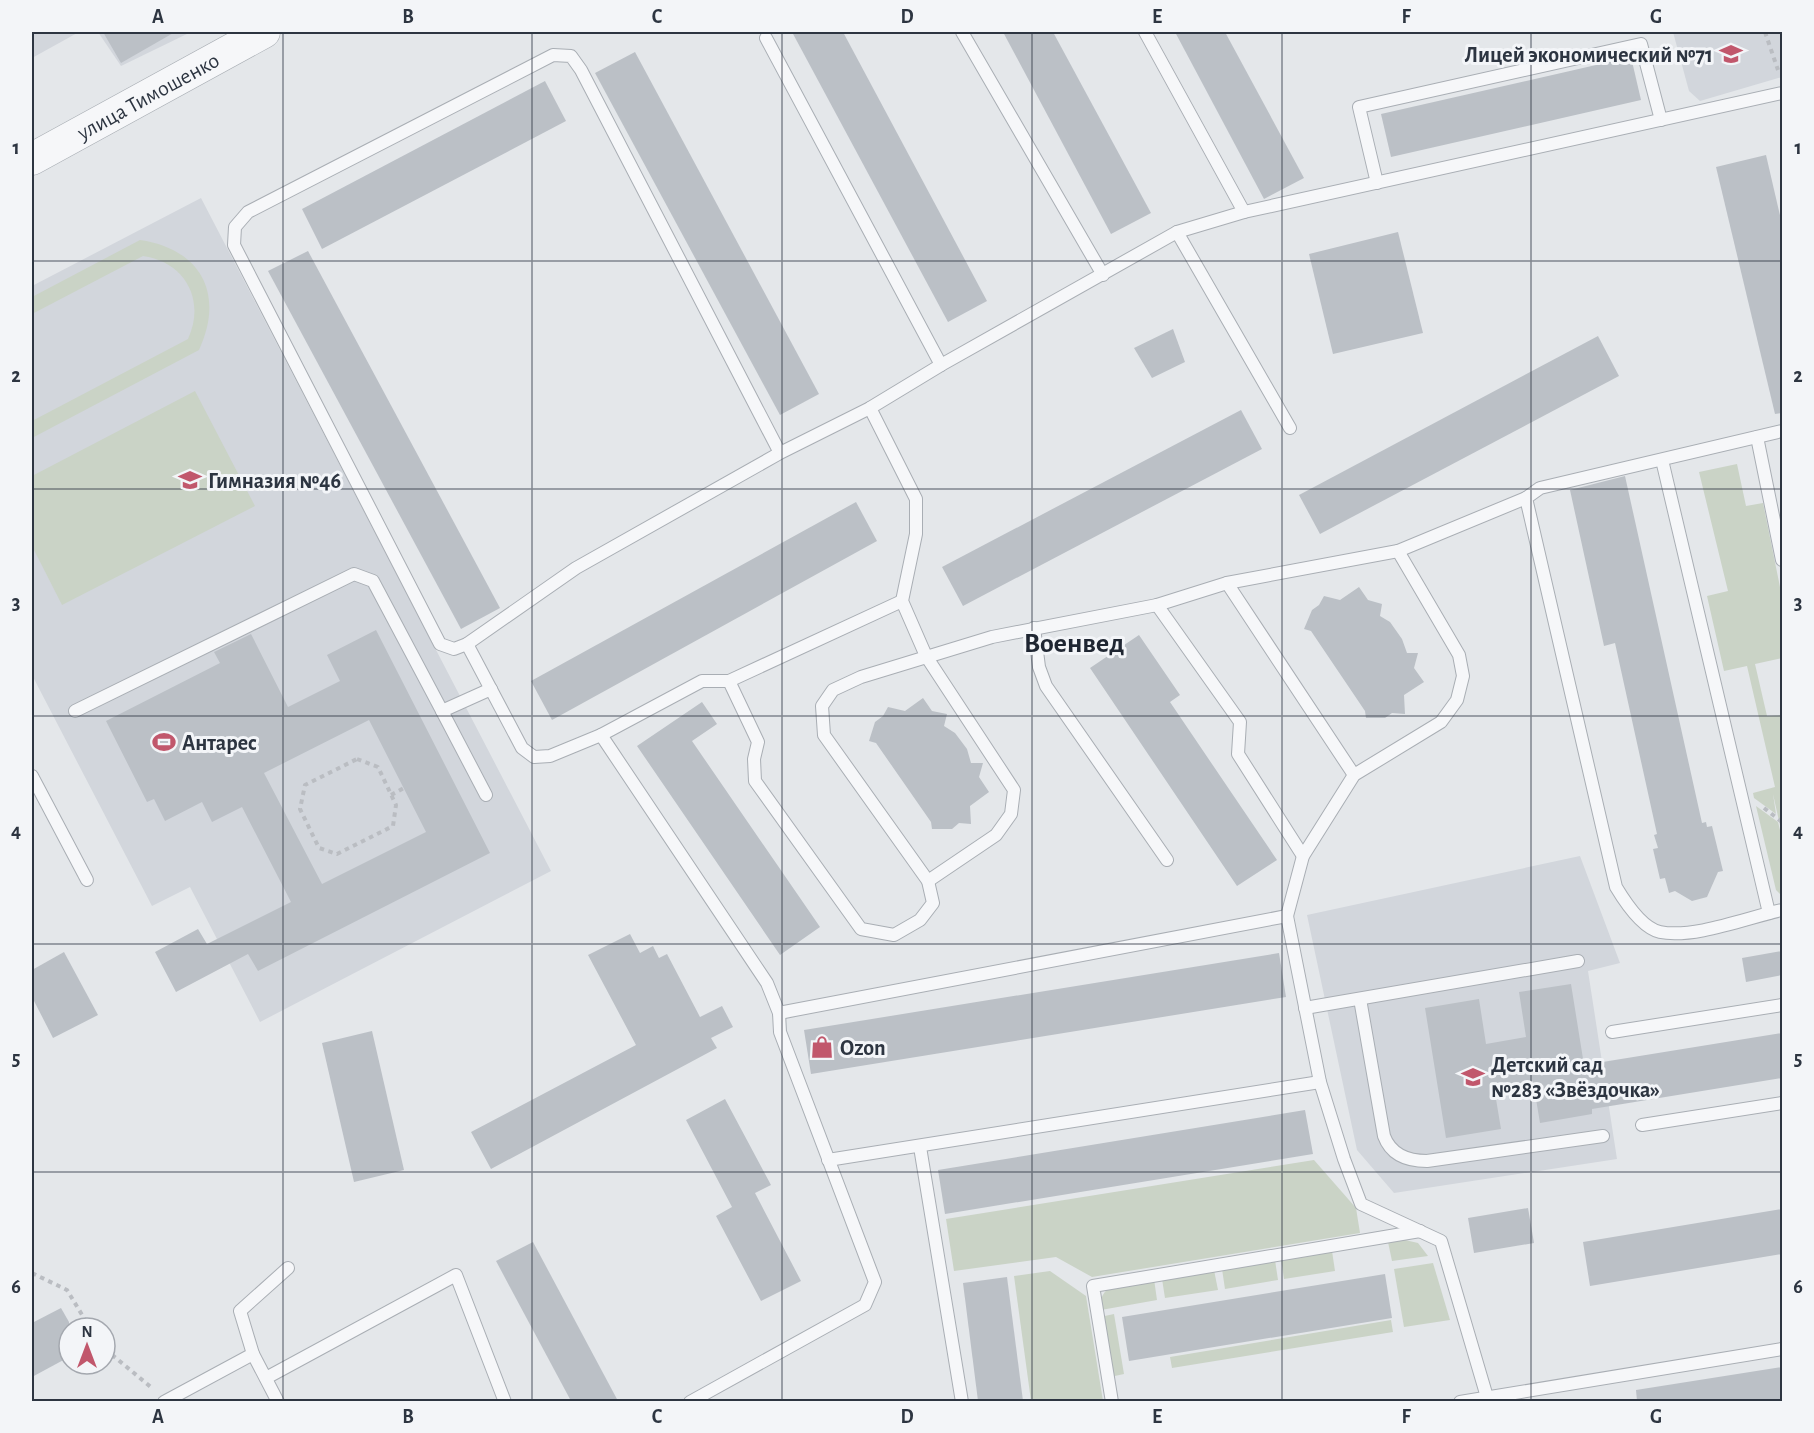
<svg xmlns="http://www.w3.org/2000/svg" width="1814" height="1433" viewBox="0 0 1814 1433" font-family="'Alegreya Sans',sans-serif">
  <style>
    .built { fill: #d2d6dc }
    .green { fill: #cad3c6 }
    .building { fill: #bbc0c6; fill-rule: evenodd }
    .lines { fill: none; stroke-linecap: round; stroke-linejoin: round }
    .service-casing { stroke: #a9aeb4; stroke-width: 14 }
    .tertiary-casing { stroke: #a9aeb4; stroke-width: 33 }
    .path { stroke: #babdc2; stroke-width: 4; stroke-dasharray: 4.5 4.5; stroke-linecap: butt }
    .service { stroke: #f6f7f9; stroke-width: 12 }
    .tertiary { stroke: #f6f7f9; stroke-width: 32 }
    .grid { fill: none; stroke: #2d3541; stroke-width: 1.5; stroke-opacity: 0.55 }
    .labels { text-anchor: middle; stroke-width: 6; stroke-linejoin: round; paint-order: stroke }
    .poi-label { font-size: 22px; font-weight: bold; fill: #2d3541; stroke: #f3f5f8; text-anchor: start }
    .street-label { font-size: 22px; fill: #2d3541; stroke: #f3f5f8 }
    .district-label { font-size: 28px; font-weight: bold; fill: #1f2632; stroke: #f3f5f8 }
    .neatline { fill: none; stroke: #2d3541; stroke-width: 2 }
    .grid-label { font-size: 20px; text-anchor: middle; font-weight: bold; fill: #2d3541 }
  </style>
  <rect width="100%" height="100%" fill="#e4e7ea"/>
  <g class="built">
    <path d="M32,32H79L32,58Z"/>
    <path d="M98,32H191L121,66Z"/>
    <path d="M1673,32H1782V77L1700,101L1689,91Z"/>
    <path d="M201,198L551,871L260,1022L190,887L152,906L32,675V286Z"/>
    <path d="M1580,856L1620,963L1588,971L1617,1159L1394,1193L1357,1150L1307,915Z"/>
  </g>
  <g class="green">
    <path d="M140,240C201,249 225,294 199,350L32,438V421L188,339C206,300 185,262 143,256L32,314V297Z"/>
    <path d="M195,391L255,506L62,605L32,546V476Z"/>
    <path d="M1737,464L1746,506L1763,503L1782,597V658L1755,664L1767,716L1782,715L1781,830L1773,794L1776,814L1754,798L1753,793L1775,787L1747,666L1724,671L1707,596L1728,591L1699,472Z"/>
    <path d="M1756,806L1778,822L1780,830H1782V896L1776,890Z"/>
    <path d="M1314,1160L1356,1208L1360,1233L1092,1277L1056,1257L954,1271L946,1219Z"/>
    <path d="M1405,1240L1418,1243L1428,1256L1392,1261L1388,1242Z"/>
    <path d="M1332,1251L1335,1271L1284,1279L1281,1259Z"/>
    <path d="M1275,1260L1278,1280L1225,1289L1222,1269Z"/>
    <path d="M1433,1263L1450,1320L1404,1327L1394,1269Z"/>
    <path d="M1214,1270L1218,1290L1165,1298L1162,1279Z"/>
    <path d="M1050,1271L1086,1296L1103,1401H1031L1014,1276Z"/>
    <path d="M1154,1279L1157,1300L1101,1310C1097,1279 1131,1283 1154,1279Z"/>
    <path d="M1114,1314L1124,1374L1110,1377L1100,1317Z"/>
    <path d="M1391,1320L1393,1332L1172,1368L1170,1357Z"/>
  </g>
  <g class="building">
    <path d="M103,32H175L121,63Z"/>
    <path d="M792,32H843L987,301L948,322Z"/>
    <path d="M1003,32H1053L1151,213L1111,234Z"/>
    <path d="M1175,32H1225L1304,178L1264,199Z"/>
    <path d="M635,52L819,394L780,415L595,73Z"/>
    <path d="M1631,57L1641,100L1391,157L1381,114Z"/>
    <path d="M545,81L566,121L322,249L302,209Z"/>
    <path d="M1766,155L1782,224V413L1775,414L1716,167Z"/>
    <path d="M1398,232L1423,333L1333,354L1309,254Z"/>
    <path d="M308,251L500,608L461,629L268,271Z"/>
    <path d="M1173,329L1185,362L1152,378L1134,348Z"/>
    <path d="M1598,336L1619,376L1320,534L1299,495Z"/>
    <path d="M1241,410L1262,449L963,606L942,567Z"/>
    <path d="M1625,476L1702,823L1706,822L1707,827L1712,826L1723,871L1718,872L1707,897L1692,901L1675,891L1669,893L1665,878L1660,879L1653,849L1658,848L1654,835L1657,834L1615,643L1604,646L1570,490Z"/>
    <path d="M856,502L877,541L552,720L531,681Z"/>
    <path d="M1359,587L1368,600L1382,604L1380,616L1390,622L1402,639L1407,653H1418L1414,668L1424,682L1404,695L1405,714L1392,713L1385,718H1366L1365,711L1311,631L1304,629L1312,610L1319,605L1324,596L1340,600Z"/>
    <path d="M376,630L490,853L258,971L248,954L176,992L155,952L198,929L207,944L291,902L242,807L212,822L202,802L165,821L154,799L147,802L106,721L220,663L214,652L251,634L288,707L340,681L327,655ZM369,720L426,832L322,884L264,773Z"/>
    <path d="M1139,635L1180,695L1170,702L1277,860L1237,886L1090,668Z"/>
    <path d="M923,698L932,711L947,714L944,726L955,733L967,749L971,763H983L979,777L989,792L970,806L971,824L959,823L952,829H932L931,822L876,743L869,741L875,722L883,716L888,707L905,711Z"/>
    <path d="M702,702L717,724L692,741L820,927L780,955L637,746Z"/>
    <path d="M630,934L640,953L653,946L659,958L667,954L700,1017L722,1006L733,1027L711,1038L717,1048L491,1169L471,1132L636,1045L588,955Z"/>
    <path d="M1782,951V975L1746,982L1742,958Z"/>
    <path d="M64,952L98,1015L53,1038L32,997V970Z"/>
    <path d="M1279,953L1286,997L811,1074L804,1030Z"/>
    <path d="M1571,984L1584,1065L1782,1033V1078L1592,1109V1114L1540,1123L1533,1081L1494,1087L1501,1129L1446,1138L1425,1008L1479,999L1486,1044L1526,1037L1519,992Z"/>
    <path d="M372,1031L404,1170L354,1182L322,1043Z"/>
    <path d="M725,1099L771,1185L755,1193L801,1281L761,1301L716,1216L732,1207L686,1120Z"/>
    <path d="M1305,1110L1313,1154L945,1214L938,1170Z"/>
    <path d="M1528,1208L1534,1243L1474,1253L1468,1218Z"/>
    <path d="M1782,1209V1254L1590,1286L1583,1242Z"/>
    <path d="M533,1242L618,1401H571L496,1261Z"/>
    <path d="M1385,1274L1392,1318L1129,1361L1122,1317Z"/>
    <path d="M1007,1277L1023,1401H978L963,1283Z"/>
    <path d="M61,1308L69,1322V1357L32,1377V1323Z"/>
    <path d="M1782,1367V1401H1637L1636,1390Z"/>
  </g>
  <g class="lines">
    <g class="service-casing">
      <g id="service">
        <path d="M962,32L1103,275"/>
        <path d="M1145,32L1244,212"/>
        <path d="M766,38L941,365"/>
        <path d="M1377,183L1359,107L1641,44L1661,120"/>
        <path d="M1177,232L1290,428"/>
        <path d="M870,408L916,499V534L902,601L926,656L1014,790L1011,814L996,835L928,881"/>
        <path d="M1782,431L1540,488L1526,498L1616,887C1625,902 1642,928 1660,932C1694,939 1749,917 1782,910"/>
        <path d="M1757,437L1782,560"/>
        <path d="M780,453L581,70L571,56L553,55L248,212L235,227L234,245L440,644L454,649L467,644L576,568L780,453L870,408L941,365L1177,232L1244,212L1782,93"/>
        <path d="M1662,460L1769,913"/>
        <path d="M1227,583L1354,775"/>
        <path d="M1157,605L1240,722L1238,754L1303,856"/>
        <path d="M1034,628L1039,667L1046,686L1167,860"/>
        <path d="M467,644L522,748L534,757L550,756L601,735L767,983L779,1013L780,1032L875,1282L865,1305L690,1402"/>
        <path d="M729,681L758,742L754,759L755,781L861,929L894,935L920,920L933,903L928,881L824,735L822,706L833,690L861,677L992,637L1157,605L1227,583L1398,551L1526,498"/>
        <path d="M75,711L354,574L373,581L442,711"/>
        <path d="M601,735L702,681H729L902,601"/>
        <path d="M32,776L87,880"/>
        <path d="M486,795L442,711L491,689"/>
        <path d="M1287,916L1303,856L1354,775L1441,722L1457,700L1463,676L1459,655L1398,551"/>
        <path d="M1360,999L1384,1136C1391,1155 1408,1161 1427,1161L1603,1136"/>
        <path d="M1305,1008L1578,961"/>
        <path d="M779,1013L1287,916L1320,1082L1344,1159L1361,1204L1441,1241L1487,1397"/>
        <path d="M1612,1032L1782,1005"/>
        <path d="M1642,1125L1782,1103"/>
        <path d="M920,1147L962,1402"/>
        <path d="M828,1160L1320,1082"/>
        <path d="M253,1354L240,1311L288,1268"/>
        <path d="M266,1378L456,1275L505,1402"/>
        <path d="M164,1402L253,1354L278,1402"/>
        <path d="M1112,1402L1093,1286L1420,1231"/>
        <path d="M1460,1402L1782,1349"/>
      </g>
    </g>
    <g class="tertiary-casing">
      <g id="tertiary">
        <path id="s1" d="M32,159L264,32"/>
      </g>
    </g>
    <g class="path">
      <path d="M1765,32L1778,70"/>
      <path d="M357,759L378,767L396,805L393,826L337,854L319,848L300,809L305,785Z"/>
      <path d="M391,795L404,788"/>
      <path d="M1764,808L1782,822"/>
      <path d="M32,1273L67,1290L90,1328"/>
      <path d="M105,1349L152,1388"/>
    </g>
    <use href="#service" class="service"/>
    <use href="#tertiary" class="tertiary"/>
  </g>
  <path class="grid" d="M283,32V1402M532,32V1402M782,32V1402M1032,32V1402M1282,32V1402M1531,32V1402M32,261H1782M32,489H1782M32,716H1782M32,944H1782M32,1172H1782"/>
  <defs>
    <g id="school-bare" transform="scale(1.8)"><path d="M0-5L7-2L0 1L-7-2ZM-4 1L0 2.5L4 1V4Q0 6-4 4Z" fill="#c1576c" stroke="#f3f5f8" stroke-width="2.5" paint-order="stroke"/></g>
    <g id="stadium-bare" transform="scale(1.8)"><path d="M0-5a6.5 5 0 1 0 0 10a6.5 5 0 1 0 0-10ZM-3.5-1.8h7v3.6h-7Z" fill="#c1576c" stroke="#f3f5f8" stroke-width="2.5" paint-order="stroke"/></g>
    <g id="shop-bare" transform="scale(1.8)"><path d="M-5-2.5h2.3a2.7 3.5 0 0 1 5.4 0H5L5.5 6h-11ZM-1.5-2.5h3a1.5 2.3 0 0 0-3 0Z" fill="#c1576c" stroke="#f3f5f8" stroke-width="2.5" paint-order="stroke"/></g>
  </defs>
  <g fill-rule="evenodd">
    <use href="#school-bare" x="1731" y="54"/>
    <use href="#school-bare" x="190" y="480"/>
    <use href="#stadium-bare" x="164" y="742"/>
    <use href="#shop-bare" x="822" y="1047"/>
    <use href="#school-bare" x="1473" y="1077"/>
  </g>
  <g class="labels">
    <g class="poi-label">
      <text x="1713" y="62" text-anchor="end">Лицей экономический №71</text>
      <text x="208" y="488">Гимназия №46</text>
      <text x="182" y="750">Антарес</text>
      <text x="840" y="1055">Ozon</text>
      <text x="1491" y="1072">Детский сад<tspan x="1491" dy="25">№283 «Звёздочка»</tspan></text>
    </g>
    <g class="street-label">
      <text dy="8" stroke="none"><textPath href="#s1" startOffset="132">улица Тимошенко</textPath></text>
    </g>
    <g class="district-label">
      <text x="1074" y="652">Военвед</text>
    </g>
  </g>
  <rect width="1814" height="1433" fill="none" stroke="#f3f5f8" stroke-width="66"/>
  <g transform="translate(87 1346)"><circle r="28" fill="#f3f5f8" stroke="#a4a8af" stroke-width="1.5"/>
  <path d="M0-4.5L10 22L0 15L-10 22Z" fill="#c1576c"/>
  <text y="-9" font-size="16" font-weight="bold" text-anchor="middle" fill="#2d3541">N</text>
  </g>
  <rect x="33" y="33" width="1748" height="1367" class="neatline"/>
  <g class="grid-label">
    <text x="158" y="23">A</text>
    <text x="408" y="23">B</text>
    <text x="657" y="23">C</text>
    <text x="907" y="23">D</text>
    <text x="1157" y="23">E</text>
    <text x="1406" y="23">F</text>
    <text x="1656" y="23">G</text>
    <text x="16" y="154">1</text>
    <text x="1798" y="154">1</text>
    <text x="16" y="382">2</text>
    <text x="1798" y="382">2</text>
    <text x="16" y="609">3</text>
    <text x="1798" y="609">3</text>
    <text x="16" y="837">4</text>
    <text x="1798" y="837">4</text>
    <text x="16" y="1065">5</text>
    <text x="1798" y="1065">5</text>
    <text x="16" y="1293">6</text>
    <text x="1798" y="1293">6</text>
    <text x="158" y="1423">A</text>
    <text x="408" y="1423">B</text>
    <text x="657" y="1423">C</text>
    <text x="907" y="1423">D</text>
    <text x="1157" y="1423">E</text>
    <text x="1406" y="1423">F</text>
    <text x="1656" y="1423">G</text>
  </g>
</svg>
